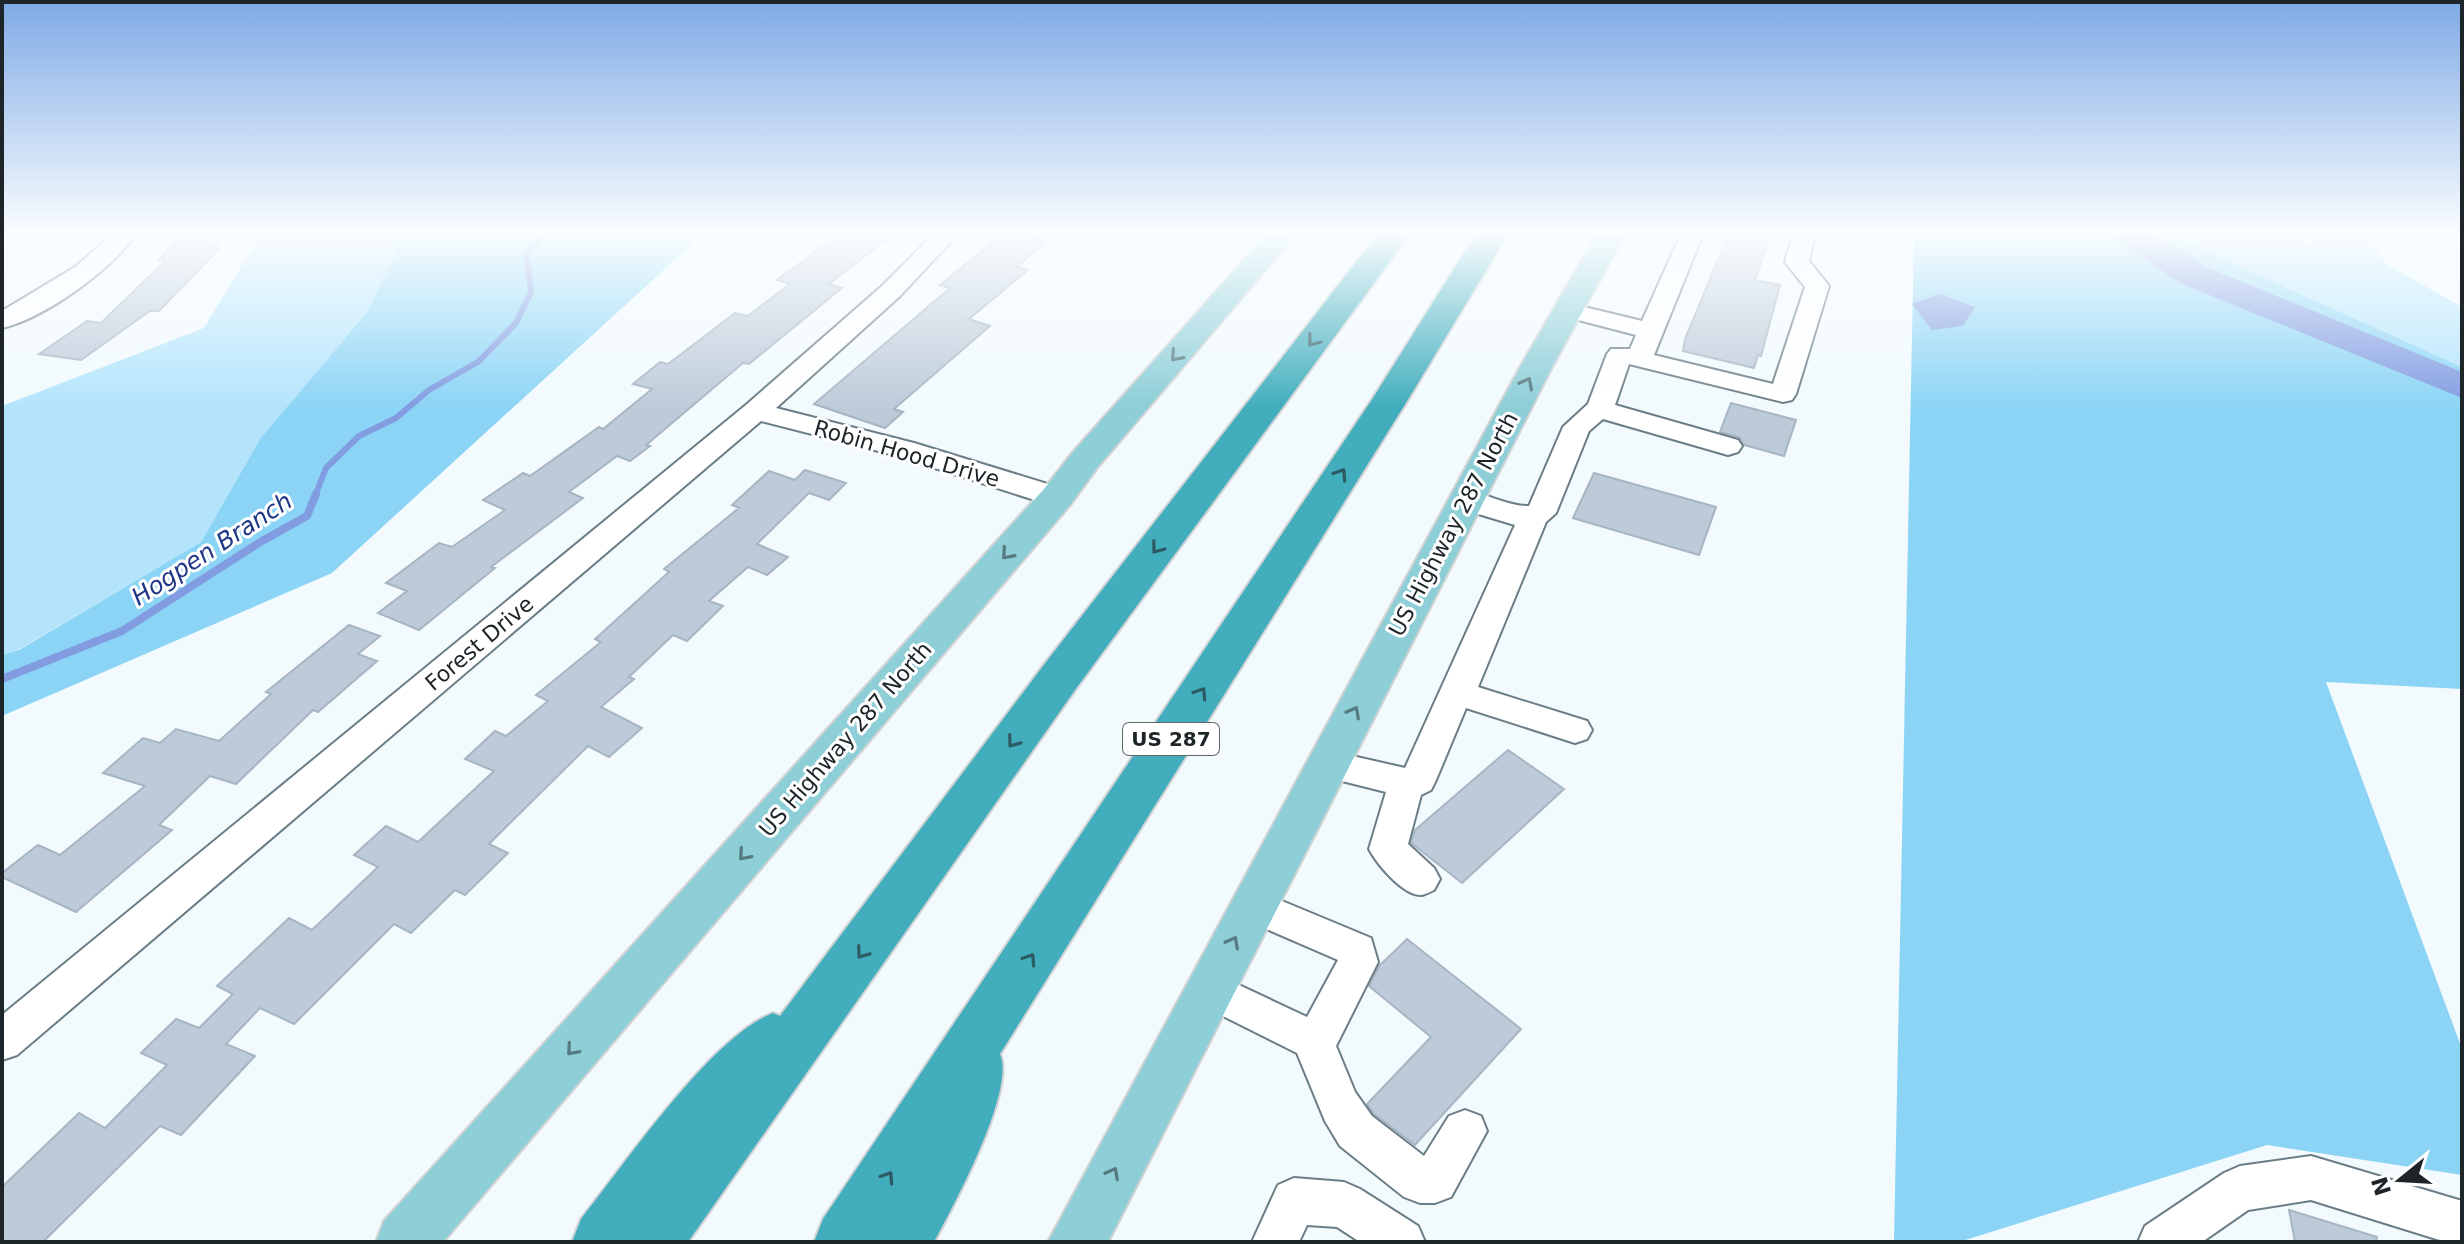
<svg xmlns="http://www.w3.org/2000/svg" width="2464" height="1244" viewBox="0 0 2464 1244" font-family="'DejaVu Sans',sans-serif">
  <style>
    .green { fill: #b3e4fc }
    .forest { fill: #8cd4f5 }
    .water { fill: #819ce1 }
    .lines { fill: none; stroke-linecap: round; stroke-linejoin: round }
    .stream-far1 { stroke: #819ce1; stroke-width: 6 }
    .stream { stroke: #819ce1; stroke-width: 8 }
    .river { fill: #819ce1; fill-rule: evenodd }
    .building { fill: #bdcbd9; stroke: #a7b5c3; stroke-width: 2 }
    .minor-casing { stroke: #6b7d86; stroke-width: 4 }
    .major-casing { stroke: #d2d3d4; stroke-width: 4 }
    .highway-casing { stroke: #d2d3d4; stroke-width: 4 }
    .minor { fill: #fff; fill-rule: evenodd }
    .major { fill: #8dced7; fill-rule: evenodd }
    .highway { fill: #41adbd; fill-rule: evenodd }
    .oneway { stroke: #2c5b64 }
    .oneway2 { stroke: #567a80 }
    .labels { text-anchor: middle; stroke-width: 6; stroke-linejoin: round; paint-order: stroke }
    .shield { fill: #fff; stroke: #626669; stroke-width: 2 }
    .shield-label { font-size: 20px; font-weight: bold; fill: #1e2529 }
    .street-label { font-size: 22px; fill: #1e2529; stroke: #fff }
    .water-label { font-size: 24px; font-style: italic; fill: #203686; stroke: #fff }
  </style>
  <rect width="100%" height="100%" fill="#f2fafe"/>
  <g class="green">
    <path d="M261,234H405L367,312L260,439L201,542L18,650L2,655V406L204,328Z"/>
    <path d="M2168,234H2288L2314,247L2306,234H2363L2388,265L2462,307V367Z"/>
  </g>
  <g class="forest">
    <path d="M405,234H703L332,573L2,716V655L19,650L201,542L260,439L367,312Z"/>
    <path d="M1914,234H2168L2462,367V689L2326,682L2462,1049V1175L2267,1145L1959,1242H1894Z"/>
  </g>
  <path class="water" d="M1939,294L1975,307L1963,326L1932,330L1912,304Z"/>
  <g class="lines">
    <path class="stream-far1" d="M315,496L326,468L359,436L396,418L429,390L478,362L516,323L531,292L527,254L546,234"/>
    <path class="stream" d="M2,679L122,631L262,541L307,516L316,494"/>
    <path class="river" d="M2113,234H2153L2206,267L2462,372V398L2180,283L2118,241Z"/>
  </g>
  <g class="building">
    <path d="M183,234H226L213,248H220L159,311H150L81,360L39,354L87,321L101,323L166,260H159Z"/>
    <path d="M840,234H894L829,284L842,288L749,364L743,363L646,445L650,446L630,461L617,456L569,492L583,498L491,567L495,568L419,630L378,613L407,591L386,583L439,543L452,547L505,510L483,500L523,473L530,476L599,427L603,429L652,389L633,384L660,362L668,364L735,313L748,316L790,284L777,280Z"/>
    <path d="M1003,234H1018L1046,241L1017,267L1028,270L969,319L990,326L894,409L903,412L885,428L814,404L950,288L940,285Z"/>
    <path d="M1729,234H1771L1755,280L1780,285L1761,356L1758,355L1754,368L1683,351L1685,339Z"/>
    <path d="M1731,403L1796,420L1784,456L1744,445L1739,437L1720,432Z"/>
    <path d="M805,470L846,483L829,500L809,493L757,544L788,557L767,575L748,567L709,601L723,606L687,641L673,635L629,677L634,679L601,707L642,728L609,757L588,746L489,844L508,853L465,895L455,890L411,933L394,924L294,1024L260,1008L226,1044L255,1056L181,1135L160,1126L43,1242H2V1187L79,1113L105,1128L167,1065L141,1053L176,1019L199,1028L233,994L217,986L289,918L312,930L378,867L354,855L386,826L418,842L494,771L465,759L495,731L506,736L548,701L536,695L601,642L595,639L669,572L664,569L739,508L732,505L769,471L795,480Z"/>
    <path d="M1594,473L1716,507L1699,555L1573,518Z"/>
    <path d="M349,625L380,636L358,654L377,661L318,712L313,710L236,784L210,776L159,825L172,830L76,912L2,877V873L38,845L60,855L145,786L103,773L143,738L160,743L176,729L219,741L271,694L266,692Z"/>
    <path d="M1508,750L1564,789L1462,883L1411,843L1415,830Z"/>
    <path d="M1407,939L1521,1029L1415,1145L1374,1114L1367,1104L1431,1037L1369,986L1379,966Z"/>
    <path d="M2289,1210L2377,1237L2376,1242H2295Z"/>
  </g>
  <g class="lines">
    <g class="minor-casing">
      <g id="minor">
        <path d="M113,234H136C111,270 45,318 2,328V311L75,267Z"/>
        <path d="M934,234H958L900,296L776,408L914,443L1067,490L1072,497L1067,504L1057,506L1047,504L894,455L761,421L17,1055L2,1060V1015L746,405L882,286Z"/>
        <path d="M1681,234H1703L1654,355L1773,384L1805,287L1785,262L1793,234H1815L1809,261L1829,286L1796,394L1792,400L1783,402L1629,364L1615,405L1738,440L1742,446L1738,452L1728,455L1603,419L1589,431L1556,513L1546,522L1478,687L1587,721L1592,730L1587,739L1575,743L1466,708L1436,780L1431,790L1421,795L1408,844L1434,868L1440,879L1434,890C1430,892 1426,894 1422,895C1403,896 1377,864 1369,849L1386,792L1314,774L1308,764L1314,754L1326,750L1405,768L1515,525L1455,507L1450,500L1455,493C1479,487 1504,507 1529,506L1563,427L1588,404L1607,354L1611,349H1630L1636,335L1559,315L1556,310L1559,305L1568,303L1642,321Z"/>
        <path d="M1253,889L1371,938L1378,962L1336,1046L1355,1092L1372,1116L1424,1156L1449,1116L1465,1110L1481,1116L1487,1131L1451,1197L1435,1203H1420L1404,1197L1340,1146L1325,1121L1297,1053L1195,1002L1189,989L1195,976L1209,971L1307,1017L1338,960L1239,917L1234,905L1239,893Z"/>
        <path d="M2311,1156L2462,1201V1242H2446L2311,1200L2248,1210L2202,1242H2138L2145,1226L2224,1173L2240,1166Z"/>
        <path d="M1294,1178L1344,1182L1360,1189L1418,1226L1425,1242H1360L1337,1227L1307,1225L1299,1242H1252L1278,1185Z"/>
      </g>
    </g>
    <g class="major-casing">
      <g id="major">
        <path d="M1267,234H1296L1097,468L1070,505L443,1242H376L384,1221L1044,489L1073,452Z"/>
        <path d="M1597,234H1625L1551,369L1108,1242H1048L1519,369Z"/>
      </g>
    </g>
    <g class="highway-casing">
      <g id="highway">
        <path d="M1378,234H1410L1075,690L688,1242H572L581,1219C625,1164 711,1037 773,1013L780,1016L1043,666Z"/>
        <path d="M1476,234H1508L1409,398L1000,1054C1016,1090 953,1207 934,1242H814L823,1219L1373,398Z"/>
      </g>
    </g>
    <use href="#minor" class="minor"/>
    <use href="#major" class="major"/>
    <use href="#highway" class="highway"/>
  </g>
  <defs><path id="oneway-chevron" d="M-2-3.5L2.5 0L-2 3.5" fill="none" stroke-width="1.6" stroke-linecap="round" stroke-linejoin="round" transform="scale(2)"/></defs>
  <g class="oneway">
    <use href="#oneway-chevron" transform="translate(1313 341) rotate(127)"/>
    <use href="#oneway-chevron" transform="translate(1341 474) rotate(-57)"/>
    <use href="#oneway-chevron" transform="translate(1157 548) rotate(127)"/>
    <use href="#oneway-chevron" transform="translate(1201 693) rotate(-57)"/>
    <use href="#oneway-chevron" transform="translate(1013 742) rotate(126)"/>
    <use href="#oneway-chevron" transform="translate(862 953) rotate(126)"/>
    <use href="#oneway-chevron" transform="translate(1030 959) rotate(-57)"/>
    <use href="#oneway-chevron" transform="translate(888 1177) rotate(-57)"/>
  </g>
  <g class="oneway2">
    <use href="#oneway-chevron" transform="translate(1176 356) rotate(131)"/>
    <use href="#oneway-chevron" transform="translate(1527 383) rotate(-62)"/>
    <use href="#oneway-chevron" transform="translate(1007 554) rotate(131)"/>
    <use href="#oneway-chevron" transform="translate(1354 712) rotate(-62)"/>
    <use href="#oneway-chevron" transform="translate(744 855) rotate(131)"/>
    <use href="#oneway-chevron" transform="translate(1233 942) rotate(-62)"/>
    <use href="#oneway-chevron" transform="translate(572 1050) rotate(131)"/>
    <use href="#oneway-chevron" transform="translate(1113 1173) rotate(-62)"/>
  </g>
  <linearGradient id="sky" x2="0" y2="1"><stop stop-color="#7faae5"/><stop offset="0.57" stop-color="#f9fdff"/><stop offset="1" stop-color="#f9fdff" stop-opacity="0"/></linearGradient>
  <rect width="2464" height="408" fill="url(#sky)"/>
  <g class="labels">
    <rect class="shield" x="1123" y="723" width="96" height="32" rx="6"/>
    <g class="shield-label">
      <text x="1171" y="746">US 287</text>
    </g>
    <g class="street-label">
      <text transform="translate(907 453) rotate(16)" y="8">Robin Hood Drive</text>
      <text transform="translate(1453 524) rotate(-62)" y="8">US Highway 287 North</text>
      <text transform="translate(479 643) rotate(-40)" y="8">Forest Drive</text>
      <text transform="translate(845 739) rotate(-49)" y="8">US Highway 287 North</text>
    </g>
    <g class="water-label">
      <text transform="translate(212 549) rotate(-33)" y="8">Hogpen Branch</text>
    </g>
  </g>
  <rect width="2464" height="1244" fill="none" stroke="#1e2529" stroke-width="8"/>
  <g transform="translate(2400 1180) rotate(252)" stroke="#ffffff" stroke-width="6" paint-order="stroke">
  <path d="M0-6L14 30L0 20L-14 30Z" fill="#1e2529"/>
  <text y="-12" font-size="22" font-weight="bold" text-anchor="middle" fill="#1e2529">N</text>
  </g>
</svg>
